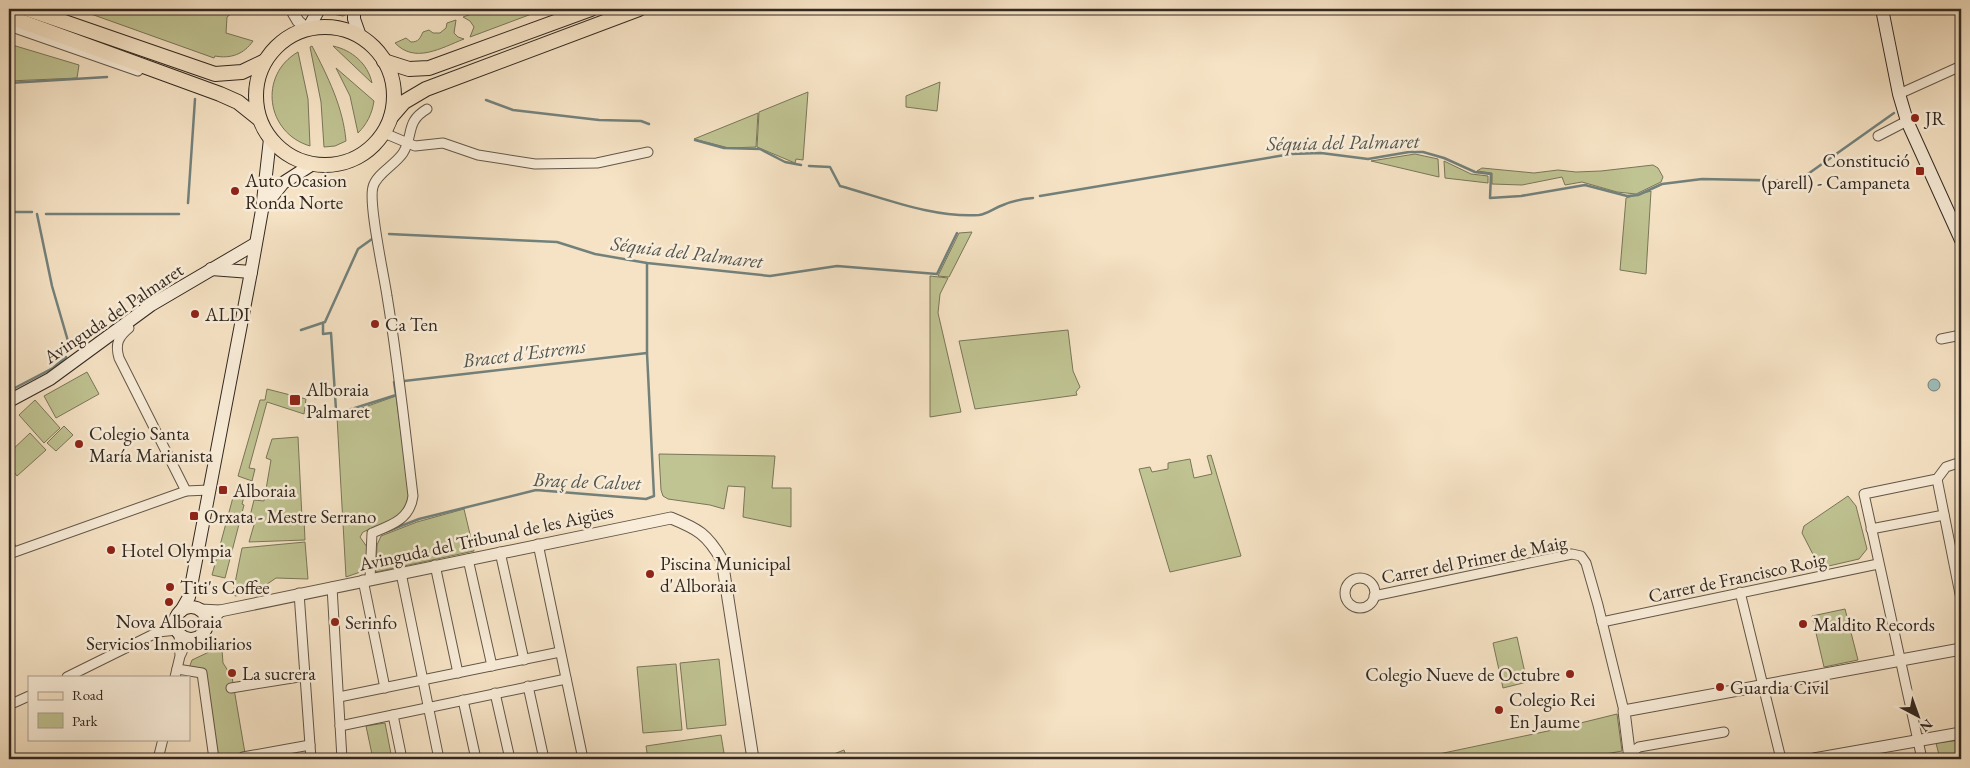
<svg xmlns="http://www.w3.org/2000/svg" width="1970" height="768" viewBox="0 0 1970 768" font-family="'EB Garamond',serif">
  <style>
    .green { fill: #c0c392; stroke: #797659 }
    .water { fill: #9dbdb9; stroke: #72817c }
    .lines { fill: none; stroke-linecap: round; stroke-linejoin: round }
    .stream { stroke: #72817c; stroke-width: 2.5 }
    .minor-casing { stroke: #635749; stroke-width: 11 }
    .tertiary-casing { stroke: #635749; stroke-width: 13 }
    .secondary-casing { stroke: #322820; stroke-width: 14 }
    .primary-casing { stroke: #322820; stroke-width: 16 }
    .minor { stroke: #f9edd9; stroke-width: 9 }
    .tertiary { stroke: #f9edd9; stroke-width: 11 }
    .secondary { stroke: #f9edd9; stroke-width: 12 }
    .primary { stroke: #f6e3c5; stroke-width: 14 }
    .poi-dot { fill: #8f2418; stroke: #f9edd9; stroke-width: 2 }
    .labels { text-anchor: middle; stroke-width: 5; stroke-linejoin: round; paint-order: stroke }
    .poi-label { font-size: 19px; fill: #322820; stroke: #f9edd9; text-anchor: start }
    .street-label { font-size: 19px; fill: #322820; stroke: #f9edd9 }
    .water-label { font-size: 20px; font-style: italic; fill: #52554e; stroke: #f9edd9 }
  </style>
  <rect width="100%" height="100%" fill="#f6e3c5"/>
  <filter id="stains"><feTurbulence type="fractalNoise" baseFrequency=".004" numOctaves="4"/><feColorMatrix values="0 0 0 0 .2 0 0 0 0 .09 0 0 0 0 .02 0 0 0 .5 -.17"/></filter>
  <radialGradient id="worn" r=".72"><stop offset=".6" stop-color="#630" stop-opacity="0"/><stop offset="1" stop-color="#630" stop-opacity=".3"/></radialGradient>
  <g class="green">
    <path d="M77,9H237L227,17L226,33L253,41C244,54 231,59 215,56L214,58Z"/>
    <path d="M326,9H348L347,14L343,16L328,13Z"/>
    <path d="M499,9H545L470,37L474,27L470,21L463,17L483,10L488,13Z"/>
    <path d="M456,20L454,33L458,37L464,39C441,48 415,64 395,43L406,38L411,42C419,42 420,38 423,32L429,30L433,33H440L446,28L447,23Z"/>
    <path d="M9,44L79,65L77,78L9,81Z"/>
    <path d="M312,46C328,77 343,107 346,141L335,146L324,147L321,102L310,47Z"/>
    <path d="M333,46C352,50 368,64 372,83Z"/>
    <path d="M298,52L308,99L310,146C266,133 258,75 298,52Z"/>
    <path d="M336,68L374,101C372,114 367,124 358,133L350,96Z"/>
    <path d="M940,82L937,111L906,107V96Z"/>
    <path d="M808,92L803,160L796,159L795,163L757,147L759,112Z"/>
    <path d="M758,113L756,147L729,148L694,139Z"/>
    <path d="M1415,154L1438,159L1439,177L1371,161Z"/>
    <path d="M1444,161L1471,174L1488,176V183L1445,178Z"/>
    <path d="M1653,165L1658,168L1663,177L1661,182L1636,194L1617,192L1582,182L1565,185L1562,177L1522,185L1492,184V173L1477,171L1482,168L1534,173L1558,170L1576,172L1601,171Z"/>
    <path d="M1651,191L1646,274L1620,270L1626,198Z"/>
    <path d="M972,232L949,277L938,276L959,233Z"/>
    <path d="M930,276L948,278L940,294L938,313L961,412L930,417Z"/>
    <path d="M1068,330L1073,371L1080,387L1076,392L1077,395L975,409L959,341Z"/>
    <path d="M87,372L99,394L56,418L44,396Z"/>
    <path d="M267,389L306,399L304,414L267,402L249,468L255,469L252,481L238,476L260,400H265Z"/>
    <path d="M396,396L409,491L407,508L397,517L363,532L360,537L367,547L366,570L346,577L337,417Z"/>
    <path d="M35,400L60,428L44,443L19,415Z"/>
    <path d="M64,426L73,435L56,451L47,443Z"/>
    <path d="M30,433L46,450L17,476L9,466V453Z"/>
    <path d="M298,437L302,518L288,521L304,519L305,540L249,542L256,518L250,516L254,500L264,501L271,460L266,458L272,439Z"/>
    <path d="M659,454L775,456L772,488H791V527L743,517L745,487L728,486L724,509L710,505L668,499L663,496L661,490Z"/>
    <path d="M1211,455L1241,556L1170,572L1139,469L1150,467L1152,472L1168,469V463L1190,459L1194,478L1212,474L1207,456Z"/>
    <path d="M235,490L245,493L242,504L244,505L225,578L212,575Z"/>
    <path d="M1848,496L1856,506L1867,549L1859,559L1820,568L1802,533L1804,526Z"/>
    <path d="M464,509L474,551L376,572L377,545L381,536L417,522Z"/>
    <path d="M305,542L308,579L276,578L254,593L235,596L233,593L242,548Z"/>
    <path d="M1845,609L1858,660L1824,667L1812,616Z"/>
    <path d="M1517,637L1527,682L1503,688L1493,643Z"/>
    <path d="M222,650L223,663L232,677L246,759H214L205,672L189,668L192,660L211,651Z"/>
    <path d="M719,659L726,725L687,729L680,663Z"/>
    <path d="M676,664L682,730L643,733L637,667Z"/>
    <path d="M1617,714L1622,751L1578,759H1415L1548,731Z"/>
    <path d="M385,723L392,759H373L366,726Z"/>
    <path d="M721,735L725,759H648L646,746Z"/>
    <path d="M1961,740V759H1940L1936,743Z"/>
    <path d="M844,750L847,759H853H821Z"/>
  </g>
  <circle class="water" cx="1934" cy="385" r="6"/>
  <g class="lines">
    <g class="stream">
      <path d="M9,83L107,77"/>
      <path d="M486,100L513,110L599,120L641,121L649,124"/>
      <path d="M695,140L724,148L760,149L785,162L801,165"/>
      <path d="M809,166L830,167L840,186C884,198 932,218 979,215C988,214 994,208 1003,205C1012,201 1022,199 1033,198"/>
      <path d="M1040,196L1291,154L1321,153L1368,159L1409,152H1423L1444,158L1475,172L1491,174L1490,198L1521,196L1585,185L1627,196L1638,195L1662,184L1702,179L1798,181L1894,113"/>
      <path d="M188,203L195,99"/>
      <path d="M9,212H32"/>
      <path d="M37,214L52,286L70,348"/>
      <path d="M46,214H179"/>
      <path d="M389,234L557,242L595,254L647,263L770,276L837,266L937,274L957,233"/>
      <path d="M323,324V334L331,333L336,410L339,413L396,395L394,382"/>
      <path d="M301,330L325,322L358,249L372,239"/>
      <path d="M404,381L647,353"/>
      <path d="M9,391L53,368L66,357"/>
      <path d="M388,531L419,519L536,490L646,499L654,496L647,353V263"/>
    </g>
    <g class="minor-casing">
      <g id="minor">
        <path d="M9,26L138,71"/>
        <path d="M1899,94L1961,66"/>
        <path d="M384,133L415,146L443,143L478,155L535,164L597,163L648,152"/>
        <path d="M1878,136L1907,121"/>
        <path d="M129,328C118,337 115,344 119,358L186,491"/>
        <path d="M1941,339L1961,335"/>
        <path d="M1937,479L1961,599"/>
        <path d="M1871,529L1944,515"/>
        <path d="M9,542L12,553"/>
        <path d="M538,544L583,759"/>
        <path d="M500,552L524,660"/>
        <path d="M9,554L186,491L209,490"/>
        <path d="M468,559L492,666"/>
        <path d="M435,565L458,673"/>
        <path d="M401,573L439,759"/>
        <circle cx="1360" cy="593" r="15"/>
        <path d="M370,579L372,533C392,525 410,519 413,496C405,429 398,362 387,296C384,275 368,203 373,187C376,174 395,165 403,153C414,135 405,122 427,109"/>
        <path d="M363,580L385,688"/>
        <path d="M332,587L342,759"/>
        <path d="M1740,592L1781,759"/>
        <path d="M299,593L311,759"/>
        <path d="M1374,596L1572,554L1581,556L1586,563L1598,605L1624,711"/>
        <path d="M1602,622L1878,564"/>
        <path d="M181,654L188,639"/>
        <path d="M177,669L202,673L214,759"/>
        <path d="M67,677L158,632L177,630"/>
        <path d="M175,677L180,656L179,634"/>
        <path d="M528,686L544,759"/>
        <path d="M231,688L305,676"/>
        <path d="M495,693L510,759"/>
        <path d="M339,697L560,652"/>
        <path d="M463,700L476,759"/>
        <path d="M9,705L29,696"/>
        <path d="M393,715L402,759"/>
        <path d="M340,726L566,679"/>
        <path d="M1629,754L1639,747L1724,732"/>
        <path d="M243,757L310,745"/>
        <path d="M158,759L163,739"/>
        <path d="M1922,759L1864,494L1937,479L1946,467L1961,462"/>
      </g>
    </g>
    <g class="tertiary-casing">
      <g id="tertiary">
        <path d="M291,9L298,21L307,29"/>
        <path d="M200,610L220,611L671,518C698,529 707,534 722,560L753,759"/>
        <path d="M207,625L220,611"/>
        <path d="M1630,759L1624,711L1961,649"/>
        <path d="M1814,759L1961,733"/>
      </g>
    </g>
    <g class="secondary-casing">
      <g id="secondary">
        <path d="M354,9V19L360,36"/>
        <path d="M1882,9L1899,94L1907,121L1961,240"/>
        <path d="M308,29L319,9"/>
        <path d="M263,208L283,183L311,165"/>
        <path d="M211,269L251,272"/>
        <path d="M9,401L50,379L151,305L255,244"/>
        <circle cx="191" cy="623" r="16"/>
        <path d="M181,611L189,597L251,272L262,210L270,139"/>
      </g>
    </g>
    <g class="primary-casing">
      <g id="primary">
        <path d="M27,9L215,74L242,72L265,61"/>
        <path d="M9,17L220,94L238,102L258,118"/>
        <circle cx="325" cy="96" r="69"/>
        <path d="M384,61L409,69L429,68L591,9"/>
        <path d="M391,117L404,102L426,89L639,9"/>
      </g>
    </g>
    <use href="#minor" class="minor"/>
    <use href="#tertiary" class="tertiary"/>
    <use href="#secondary" class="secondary"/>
    <use href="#primary" class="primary"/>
  </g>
  <g class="poi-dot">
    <circle cx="1915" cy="118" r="5"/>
    <rect x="1915" y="166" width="10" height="10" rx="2.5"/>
    <circle cx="235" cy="191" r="5"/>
    <circle cx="195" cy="314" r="5"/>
    <circle cx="375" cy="324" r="5"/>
    <rect x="289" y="394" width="12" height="12" rx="2.5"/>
    <circle cx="79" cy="444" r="5"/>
    <rect x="218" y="485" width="10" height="10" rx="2.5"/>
    <rect x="189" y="511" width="10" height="10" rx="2.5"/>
    <circle cx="111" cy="550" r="5"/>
    <circle cx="650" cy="574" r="5"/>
    <circle cx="170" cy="587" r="5"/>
    <circle cx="169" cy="602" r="5"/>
    <circle cx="335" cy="622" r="5"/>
    <circle cx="1803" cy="624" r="5"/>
    <circle cx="232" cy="673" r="5"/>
    <circle cx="1570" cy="674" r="5"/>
    <circle cx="1720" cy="687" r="5"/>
    <circle cx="1499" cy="710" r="5"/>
  </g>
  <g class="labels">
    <g class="poi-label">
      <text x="1925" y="125">JR</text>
      <text x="1910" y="167" text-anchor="end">Constitució<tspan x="1910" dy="22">(parell) - Campaneta</tspan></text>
      <text x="245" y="187">Auto Ocasion<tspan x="245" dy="22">Ronda Norte</tspan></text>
      <text x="205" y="321">ALDI</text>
      <text x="385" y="331">Ca Ten</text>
      <text x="306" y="396">Alboraia<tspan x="306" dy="22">Palmaret</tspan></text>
      <text x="89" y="440">Colegio Santa<tspan x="89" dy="22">María Marianista</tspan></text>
      <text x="233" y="497">Alboraia</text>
      <text x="204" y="523">Orxata - Mestre Serrano</text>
      <text x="121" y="557">Hotel Olympia</text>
      <text x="660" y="570">Piscina Municipal<tspan x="660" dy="22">d'Alboraia</tspan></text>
      <text x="180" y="594">Titi's Coffee</text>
      <text x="169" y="628" text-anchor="middle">Nova Alboraia<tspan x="169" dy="22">Servicios Inmobiliarios</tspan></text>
      <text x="345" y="629">Serinfo</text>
      <text x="1813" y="631">Maldito Records</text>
      <text x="242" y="680">La sucrera</text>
      <text x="1560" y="681" text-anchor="end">Colegio Nueve de Octubre</text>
      <text x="1730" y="694">Guardia Civil</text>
      <text x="1509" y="706">Colegio Rei<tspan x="1509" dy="22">En Jaume</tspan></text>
    </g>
    <g class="street-label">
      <text transform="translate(113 313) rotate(-34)" y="7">Avinguda del Palmaret</text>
      <text transform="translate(486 537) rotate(-12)" y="7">Avinguda del Tribunal de les Aigües</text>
      <text transform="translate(1474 559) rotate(-11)" y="7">Carrer del Primer de Maig</text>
      <text transform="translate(1737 577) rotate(-12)" y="7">Carrer de Francisco Roig</text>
    </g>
    <g class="water-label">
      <text transform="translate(1343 142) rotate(-1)" y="7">Séquia del Palmaret</text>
      <text transform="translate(687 252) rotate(7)" y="7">Séquia del Palmaret</text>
      <text transform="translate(524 353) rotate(-7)" y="7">Bracet d'Estrems</text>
      <text transform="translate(587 481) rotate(2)" y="7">Braç de Calvet</text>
    </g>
  </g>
  <rect width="1970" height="768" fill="none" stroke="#f6e3c5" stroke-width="30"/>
  <rect x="10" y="10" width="1950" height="748" fill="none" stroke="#322820" stroke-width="2.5"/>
  <rect x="15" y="15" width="1940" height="738" fill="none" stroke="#322820"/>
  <rect x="28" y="676" width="162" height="65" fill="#f9edd9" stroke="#a99e8f"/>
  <rect x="38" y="692" width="25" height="8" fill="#f6e3c5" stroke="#a99e8f"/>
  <text x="72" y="700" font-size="15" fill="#322820">Road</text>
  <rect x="38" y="713" width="25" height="15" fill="#c0c392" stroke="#a99e8f"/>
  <text x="72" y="726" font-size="15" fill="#322820">Park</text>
  <g transform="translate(1918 716) rotate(139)" stroke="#f9edd9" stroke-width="4" paint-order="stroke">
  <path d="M0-4L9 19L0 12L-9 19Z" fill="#322820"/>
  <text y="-8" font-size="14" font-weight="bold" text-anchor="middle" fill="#322820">N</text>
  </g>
  <rect width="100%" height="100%" filter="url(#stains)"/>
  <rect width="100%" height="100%" fill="url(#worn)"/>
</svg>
